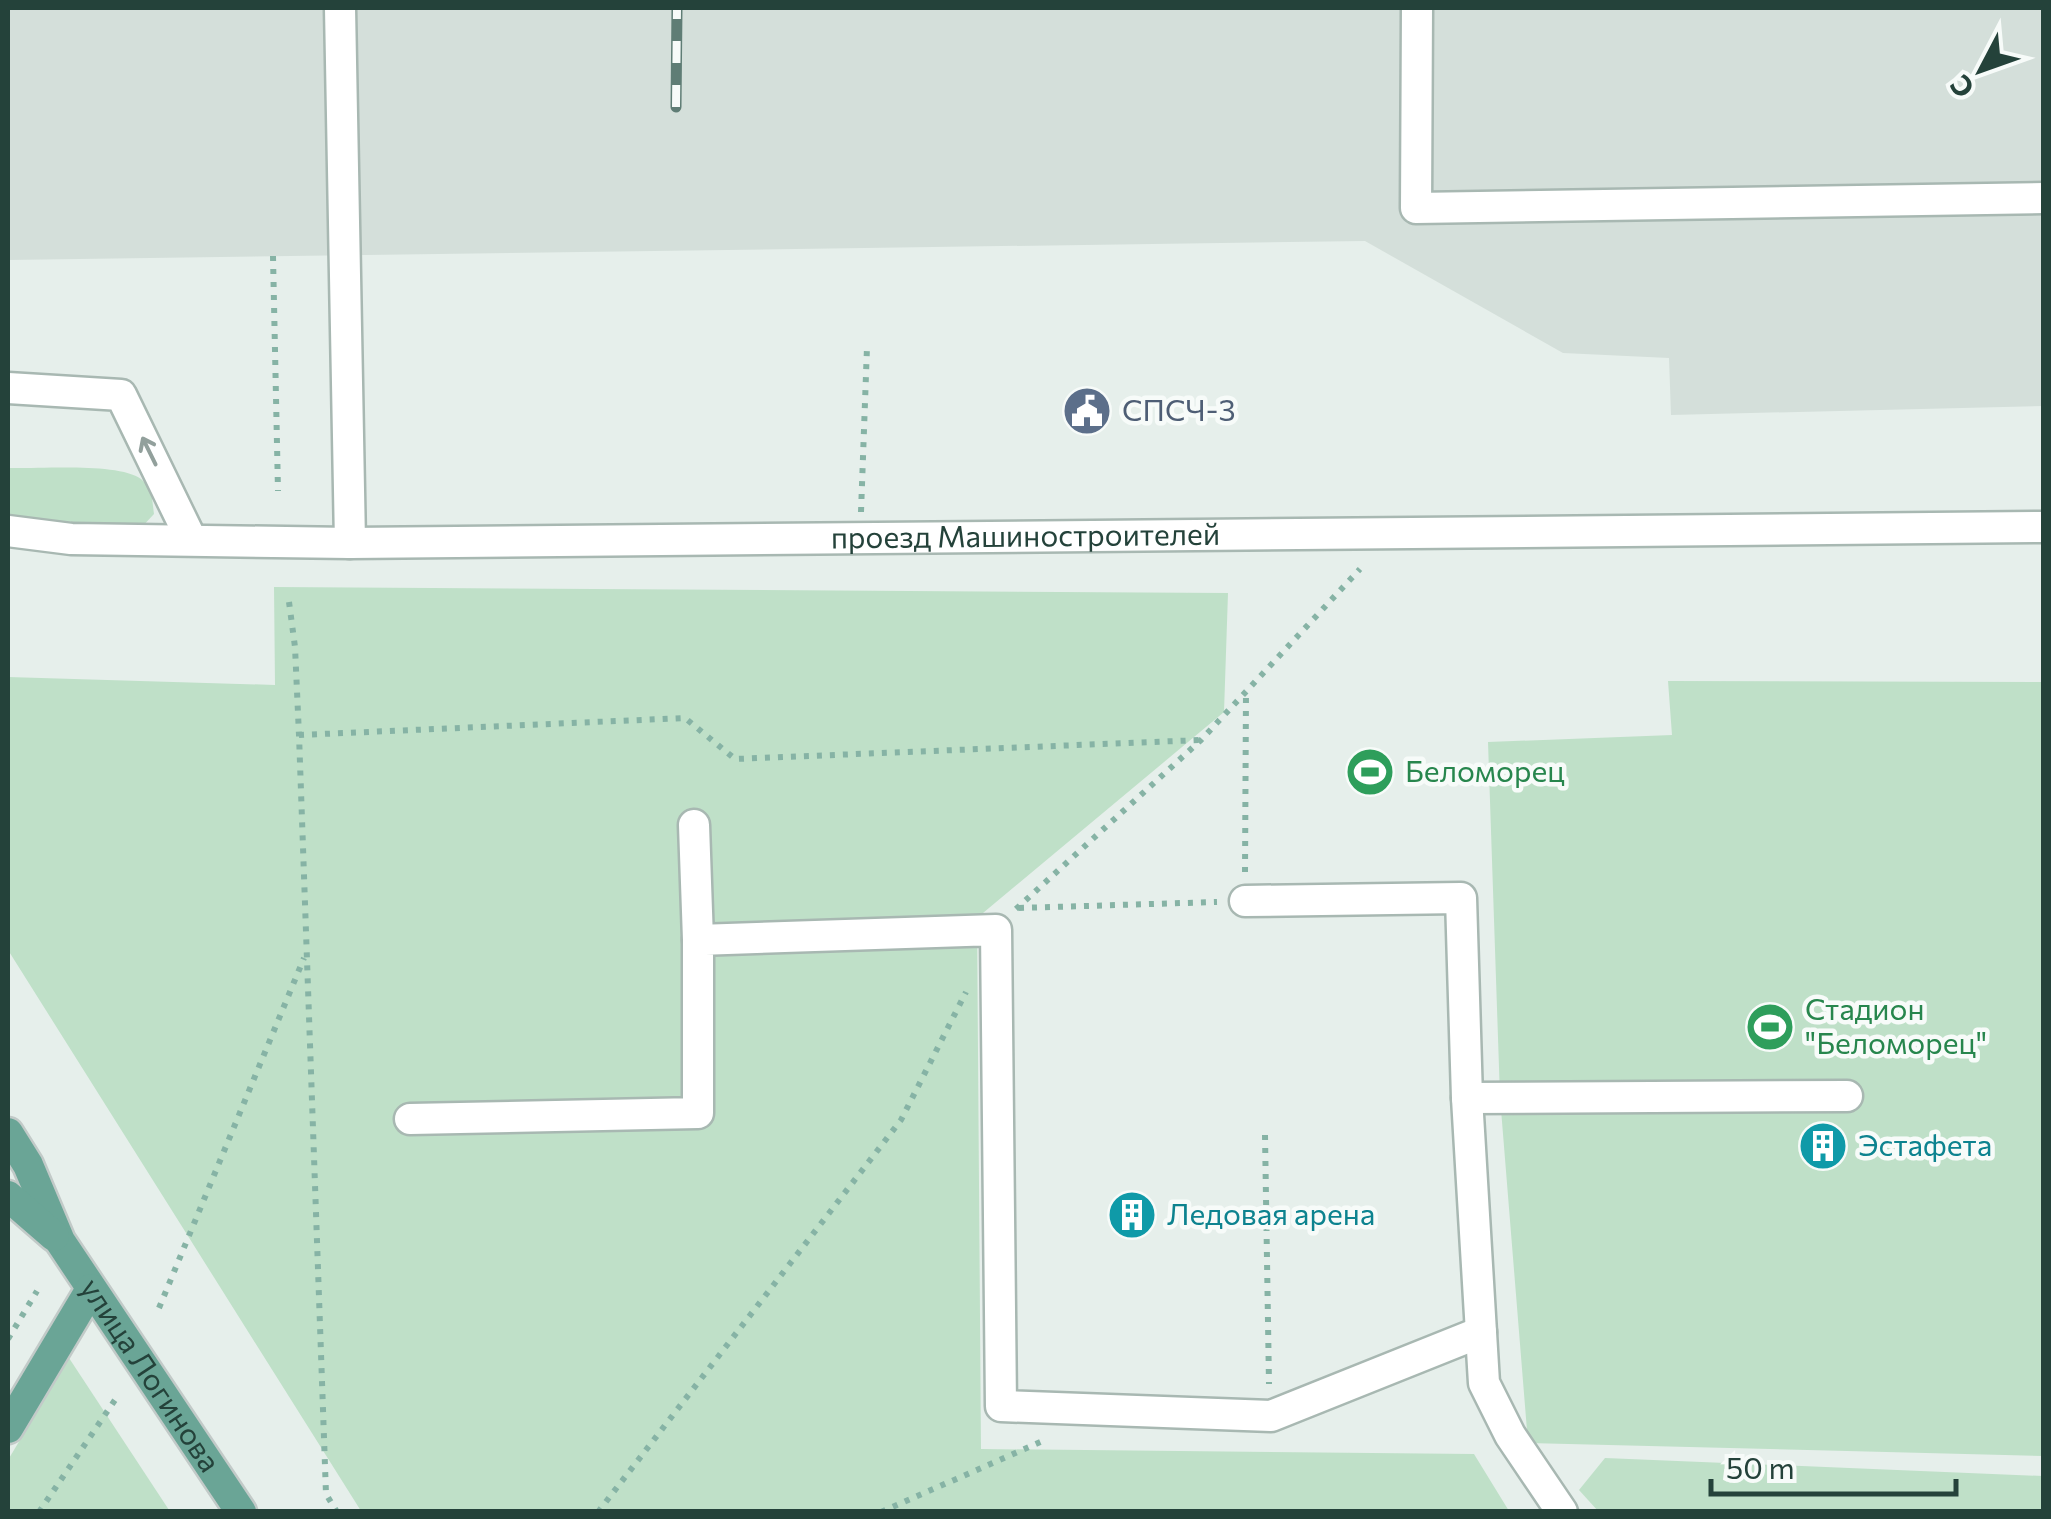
<svg xmlns="http://www.w3.org/2000/svg" width="2051" height="1519" viewBox="0 0 2051 1519" font-family="Commissioner,sans-serif">
  <style>
    .built { fill: #d4dfda }
    .green { fill: #bfe0c8 }
    .lines { fill: none; stroke-linecap: round; stroke-linejoin: round }
    .minor-casing { stroke: #a8b8b2; stroke-width: 35 }
    .major-casing { stroke: #c2cac8; stroke-width: 35 }
    .path { stroke: #86b3a5; stroke-width: 6; stroke-dasharray: 5 8; stroke-linecap: butt }
    .minor { stroke: #fff; stroke-width: 30 }
    .major { stroke: #6aa596; stroke-width: 30 }
    .rail-casing { stroke: #5f7d75; stroke-width: 11 }
    .rail { stroke: #f7fbf9; stroke-width: 8; stroke-dasharray: 22; stroke-linecap: butt }
    .oneway { stroke: #92a09c }
    .labels { text-anchor: middle; stroke-width: 9; stroke-linejoin: round; paint-order: stroke }
    .service-label { font-size: 30px; fill: #4e5e75; stroke: #f7fbf9; text-anchor: start }
    .street-label { font-size: 30px; fill: #24423a; stroke: #f7fbf9 }
    .leisure-label { font-size: 30px; fill: #27864d; stroke: #f7fbf9; text-anchor: start }
    .culture-label { font-size: 30px; fill: #0d838f; stroke: #f7fbf9; text-anchor: start }
  </style>
  <rect width="100%" height="100%" fill="#e6efeb"/>
  <path class="built" d="M8,8H2043V406L1671,415L1669,358L1563,353L1365,241L8,260Z"/>
  <g class="green">
    <path d="M8,468C37,469 119,462 141,479C153,489 152,500 154,514L138,531H76L8,515Z"/>
    <path d="M274,587L1228,593L1224,712L977,918L981,1449L1474,1454L1509,1511H361L8,950V677L275,685Z"/>
    <path d="M1668,681L2043,682V1456L1528,1443L1500,1097L1488,742L1672,735Z"/>
    <path d="M69,1358L169,1510V1511H8V1460Z"/>
    <path d="M1605,1458L2043,1476V1511H1598L1579,1490Z"/>
  </g>
  <g class="lines">
    <g class="minor-casing">
      <g id="minor">
        <path d="M340,8L350,543"/>
        <path d="M1417,8L1416,208L2044,198"/>
        <path d="M8,388L121,395L191,539"/>
        <path id="s1" d="M8,531L71,539L350,543L2044,527"/>
        <path d="M694,825L698,940"/>
        <path d="M1245,901L1461,898L1467,1098L1484,1383L1510,1435L1562,1512"/>
        <path d="M1467,1098L1847,1096"/>
        <path d="M410,1119L698,1113V940L996,930L1001,1406L1271,1416L1481,1332"/>
      </g>
    </g>
    <g class="major-casing">
      <g id="major">
        <path id="s2" d="M8,1133L28,1165L60,1241L241,1512"/>
        <path d="M8,1196L54,1236"/>
        <path d="M8,1428L91,1289"/>
      </g>
    </g>
    <g class="path">
      <path d="M273,256L278,491"/>
      <path d="M861,512L867,347"/>
      <path d="M289,602L295,647L299,735L326,1494L337,1512"/>
      <path d="M299,735L685,718L735,759L1201,740"/>
      <path d="M1245,872L1246,692"/>
      <path d="M1019,908L1217,902"/>
      <path d="M1016,909L1201,740L1360,569"/>
      <path d="M1265,1135L1269,1384"/>
      <path d="M159,1308L304,958"/>
      <path d="M8,1339L37,1291"/>
      <path d="M39,1512L115,1400"/>
      <path d="M598,1512L901,1120L966,992"/>
      <path d="M881,1512L1045,1440"/>
    </g>
    <use href="#minor" class="minor"/>
    <use href="#major" class="major"/>
    <g class="rail-casing">
      <path id="rail" d="M676,107L677,8"/>
    </g>
    <use href="#rail" class="rail"/>
  </g>
  <defs><path id="oneway-shaft" d="M-6 0H5M1.5-3L5.5 0L1.5 3" fill="none" stroke-width="1.6" stroke-linecap="round" stroke-linejoin="round" transform="scale(2.5)"/></defs>
  <use class="oneway" href="#oneway-shaft" transform="translate(149 451) rotate(-116)"/>
  <defs>
    <g id="civic-disc" transform="scale(2.5)"><circle r="9.5" fill="#5c6f8a" stroke="#f7fbf9"/><path d="M-.6-6.5H3V-4.5H.6V-3L4-1V1h2V6H-6V1h2V-1L-.6-3ZM-1.2 2.5V6h2.4V2.5Z" fill="#fff"/></g>
    <g id="stadium-disc" transform="scale(2.5)"><circle r="9.5" fill="#2e9e5b" stroke="#f7fbf9"/><path d="M0-5a6.5 5 0 1 0 0 10a6.5 5 0 1 0 0-10ZM-3.5-1.8h7v3.6h-7Z" fill="#fff"/></g>
    <g id="building-disc" transform="scale(2.5)"><circle r="9.5" fill="#0f9aa8" stroke="#f7fbf9"/><path d="M-4-6H4V6H1V3H-1V6H-4ZM-2.5-4.3h1.7v1.8h-1.7ZM.8-4.3h1.7v1.8H.8ZM-2.5-1h1.7V.8h-1.7ZM.8-1h1.7V.8H.8Z" fill="#fff"/></g>
  </defs>
  <g fill-rule="evenodd">
    <use href="#civic-disc" x="1087" y="411"/>
    <use href="#stadium-disc" x="1370" y="772"/>
    <use href="#stadium-disc" x="1770" y="1027"/>
    <use href="#building-disc" x="1823" y="1146"/>
    <use href="#building-disc" x="1132" y="1215"/>
  </g>
  <g class="labels">
    <g class="service-label">
      <text x="1122" y="421">СПСЧ-3</text>
    </g>
    <g class="street-label">
      <text dy="10" stroke="none"><textPath href="#s1" startOffset="1018">проезд Машиностроителей</textPath></text>
      <text dy="10" stroke="none"><textPath href="#s2" startOffset="282">улица Логинова</textPath></text>
    </g>
    <g class="leisure-label">
      <text x="1405" y="782">Беломорец</text>
      <text x="1805" y="1020">Стадион<tspan x="1805" dy="34">"Беломорец"</tspan></text>
    </g>
    <g class="culture-label">
      <text x="1858" y="1156">Эстафета</text>
      <text x="1167" y="1225">Ледовая арена</text>
    </g>
  </g>
  <rect width="2051" height="1519" fill="none" stroke="#24423a" stroke-width="20"/>
  <g transform="translate(1981 70) rotate(229)" stroke="#f7fbf9" stroke-width="8" paint-order="stroke">
  <path d="M0-8L18 38L0 25L-18 38Z" fill="#24423a"/>
  <text y="-15" font-size="28" font-weight="bold" text-anchor="middle" fill="#24423a">С</text>
  </g>
  <path d="M1711 1479v15h245v-15" fill="none" stroke="#24423a" stroke-width="5"/>
  <text x="1726" y="1479" font-size="30" fill="#24423a" stroke="#f7fbf9" stroke-width="8" paint-order="stroke">50 m</text>
</svg>
